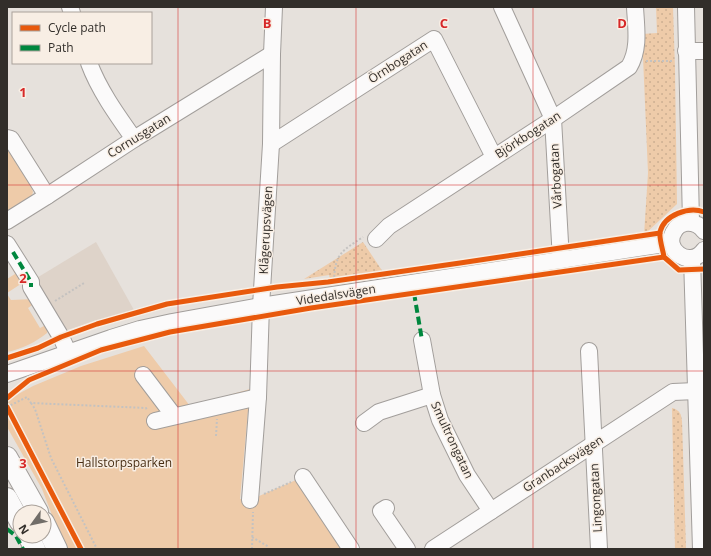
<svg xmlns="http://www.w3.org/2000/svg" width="711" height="556" viewBox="0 0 711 556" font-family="'Open Sans',sans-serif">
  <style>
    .built { fill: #ded3c9 }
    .grass { fill: url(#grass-dots) }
    .park { fill: #eecba9 }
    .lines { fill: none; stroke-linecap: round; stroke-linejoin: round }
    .minor-casing { stroke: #a29e9b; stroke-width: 18 }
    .major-casing { stroke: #a29e9b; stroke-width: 22 }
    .path { stroke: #c4c2c0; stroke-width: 2; stroke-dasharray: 2 2; stroke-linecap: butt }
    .minor { stroke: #fbfafa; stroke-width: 16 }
    .major { stroke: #fbfafa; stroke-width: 20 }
    .quiet { stroke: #00873e; stroke-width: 4; stroke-dasharray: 8 4; stroke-linecap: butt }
    .cycleway-casing { stroke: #f8eee4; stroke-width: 8 }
    .cycleway { stroke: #e8590c; stroke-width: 5 }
    .grid { fill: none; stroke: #d62828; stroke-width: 1; stroke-opacity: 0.55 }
    .labels { text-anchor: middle; stroke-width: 3; stroke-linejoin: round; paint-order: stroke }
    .street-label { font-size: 12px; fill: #322e2a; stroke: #f8eee4 }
    .park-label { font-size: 12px; fill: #482e13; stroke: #f8eee4 }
    .grid-label { font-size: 13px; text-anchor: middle; font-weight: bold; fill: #d62828; stroke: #f8eee4; stroke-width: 3; stroke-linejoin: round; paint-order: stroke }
  </style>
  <defs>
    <pattern id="grass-dots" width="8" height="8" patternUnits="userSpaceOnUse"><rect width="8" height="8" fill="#eecba9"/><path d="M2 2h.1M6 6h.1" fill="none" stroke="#cdaf92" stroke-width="1.8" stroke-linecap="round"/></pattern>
  </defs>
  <rect width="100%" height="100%" fill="#e6e1dc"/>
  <path class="built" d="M96,242L134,310L67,330L35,279Z"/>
  <g class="grass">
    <path d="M656,7H673L675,69L677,204L644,235L648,173L642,34L657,33Z"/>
    <path d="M363,242L383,272L330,279L329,275L304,279Z"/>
    <path d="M672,408C680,410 681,414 682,421L686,549H675Z"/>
  </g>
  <g class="park">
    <path d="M7,149L31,186L33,192L30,201L7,215Z"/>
    <path d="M9,263L18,264L27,280L7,293V279L15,274Z"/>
    <path d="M7,294L11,300L34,299L35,303L28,308L40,328L48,324L47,333C36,342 22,349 7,352Z"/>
    <path d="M144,346L190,406L250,389L240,499L250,500L303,477L351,549H65L42,489L7,427V400L33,386L81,366Z"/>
  </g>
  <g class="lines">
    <g class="minor-casing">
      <g id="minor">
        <path d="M70,7L72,13"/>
        <path d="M502,7L553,119L561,260"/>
        <path d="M686,7L691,222"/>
        <path d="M686,51H704"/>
        <path d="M89,63C99,90 117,115 134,139"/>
        <path d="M7,138L11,139L47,196"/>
        <path d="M271,144L434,39L494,157"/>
        <path d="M7,221L47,196L134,139L272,54"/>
        <path d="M704,231C699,224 693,222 685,223C681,224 677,226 675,230C661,249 690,270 704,250"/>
        <path d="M376,239L389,226L553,119L629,67C640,49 636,27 635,7"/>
        <path d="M7,244L31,282V287L61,337L68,352"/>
        <path d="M692,258L701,549"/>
        <path d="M422,340L432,395L440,420L467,475L491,511"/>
        <path d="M589,351L599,549"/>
        <path d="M7,374L111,338L140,329L172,322L261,306L671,243"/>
        <path d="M143,375L174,416"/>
        <path d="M155,421L258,397"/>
        <path d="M364,423L379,412L432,395"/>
        <path d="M303,477L351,549"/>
        <path d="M250,500L258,397L261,306L271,144L272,54L274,7"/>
        <path d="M386,508L381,511L407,549"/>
        <path d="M433,549L673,392L696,391"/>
      </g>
    </g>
    <g class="major-casing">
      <g id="major">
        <path d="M7,457L38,512"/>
        <path d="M7,498L20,522"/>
        <path d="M44,522L57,549"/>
        <path d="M28,536L35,549"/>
      </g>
    </g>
    <g class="path">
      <path d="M646,61H673"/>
      <path d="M334,281C335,253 342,251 363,237"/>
      <path d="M55,301L84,283"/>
      <path d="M31,403L35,409L51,458L97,549"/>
      <path d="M7,407L27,397L31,403L146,408L147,410"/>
      <path d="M216,436L217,419"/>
      <path d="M264,494L291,482"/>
      <path d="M252,537L269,547"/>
      <path d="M252,549L253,512"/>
    </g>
    <use href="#minor" class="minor"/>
    <use href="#major" class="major"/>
    <g class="quiet">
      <path d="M13,252L31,282V287"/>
      <path d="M414,293L422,340"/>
      <path d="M7,529L16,536L23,549"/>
    </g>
    <g class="cycleway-casing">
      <g id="cycleway">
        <path d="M704,212C689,206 664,215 660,232C659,239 663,250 664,257L679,270L704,269"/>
        <path d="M7,358L38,348L61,337L97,324L167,304L277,287L328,282L460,263L660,233"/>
        <path d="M7,398L29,380L101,350L170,332L311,308L664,257"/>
        <path d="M7,407L81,549"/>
      </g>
    </g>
    <use href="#cycleway" class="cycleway"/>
  </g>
  <path class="grid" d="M178,7V549M356,7V549M533,7V549M7,185H704M7,371H704"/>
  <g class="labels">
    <g class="street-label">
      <text transform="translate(398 62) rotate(-33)" y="4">Örnbogatan</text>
      <text transform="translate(528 135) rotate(-33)" y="4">Björkbogatan</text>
      <text transform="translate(139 136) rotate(-32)" y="4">Cornusgatan</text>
      <text transform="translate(556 176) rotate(-93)" y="4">Vårbogatan</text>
      <text transform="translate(266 230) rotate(-87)" y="4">Klågerupsvägen</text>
      <text transform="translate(336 295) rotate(-9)" y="4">Videdalsvägen</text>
      <text transform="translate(452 440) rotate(65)" y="4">Smultrongatan</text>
      <text transform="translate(563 464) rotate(-33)" y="4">Granbacksvägen</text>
      <text transform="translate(596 498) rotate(-93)" y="4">Lingongatan</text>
    </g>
    <g class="park-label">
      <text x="124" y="467">Hallstorpsparken</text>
    </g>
  </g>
  <g class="grid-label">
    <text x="267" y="28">B</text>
    <text x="444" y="28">C</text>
    <text x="622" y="28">D</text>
    <text x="23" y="97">1</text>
    <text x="23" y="283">2</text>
    <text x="23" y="468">3</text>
  </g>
  <rect width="711" height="556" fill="none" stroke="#322e2a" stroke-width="16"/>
  <rect x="12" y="12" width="140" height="52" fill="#f8eee4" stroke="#a9a19a"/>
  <rect x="20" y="25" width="20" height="6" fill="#e8590c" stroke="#a9a19a"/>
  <text x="48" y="32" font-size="12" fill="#322e2a">Cycle path</text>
  <rect x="20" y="45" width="20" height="6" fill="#00873e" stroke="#a9a19a"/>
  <text x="48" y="52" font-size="12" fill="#322e2a">Path</text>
  <g transform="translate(32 524) rotate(237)"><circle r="19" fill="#f8eee4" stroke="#a9a19a"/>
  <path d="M0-3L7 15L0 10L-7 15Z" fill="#716d68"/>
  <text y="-6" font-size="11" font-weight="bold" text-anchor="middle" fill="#322e2a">N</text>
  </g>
</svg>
